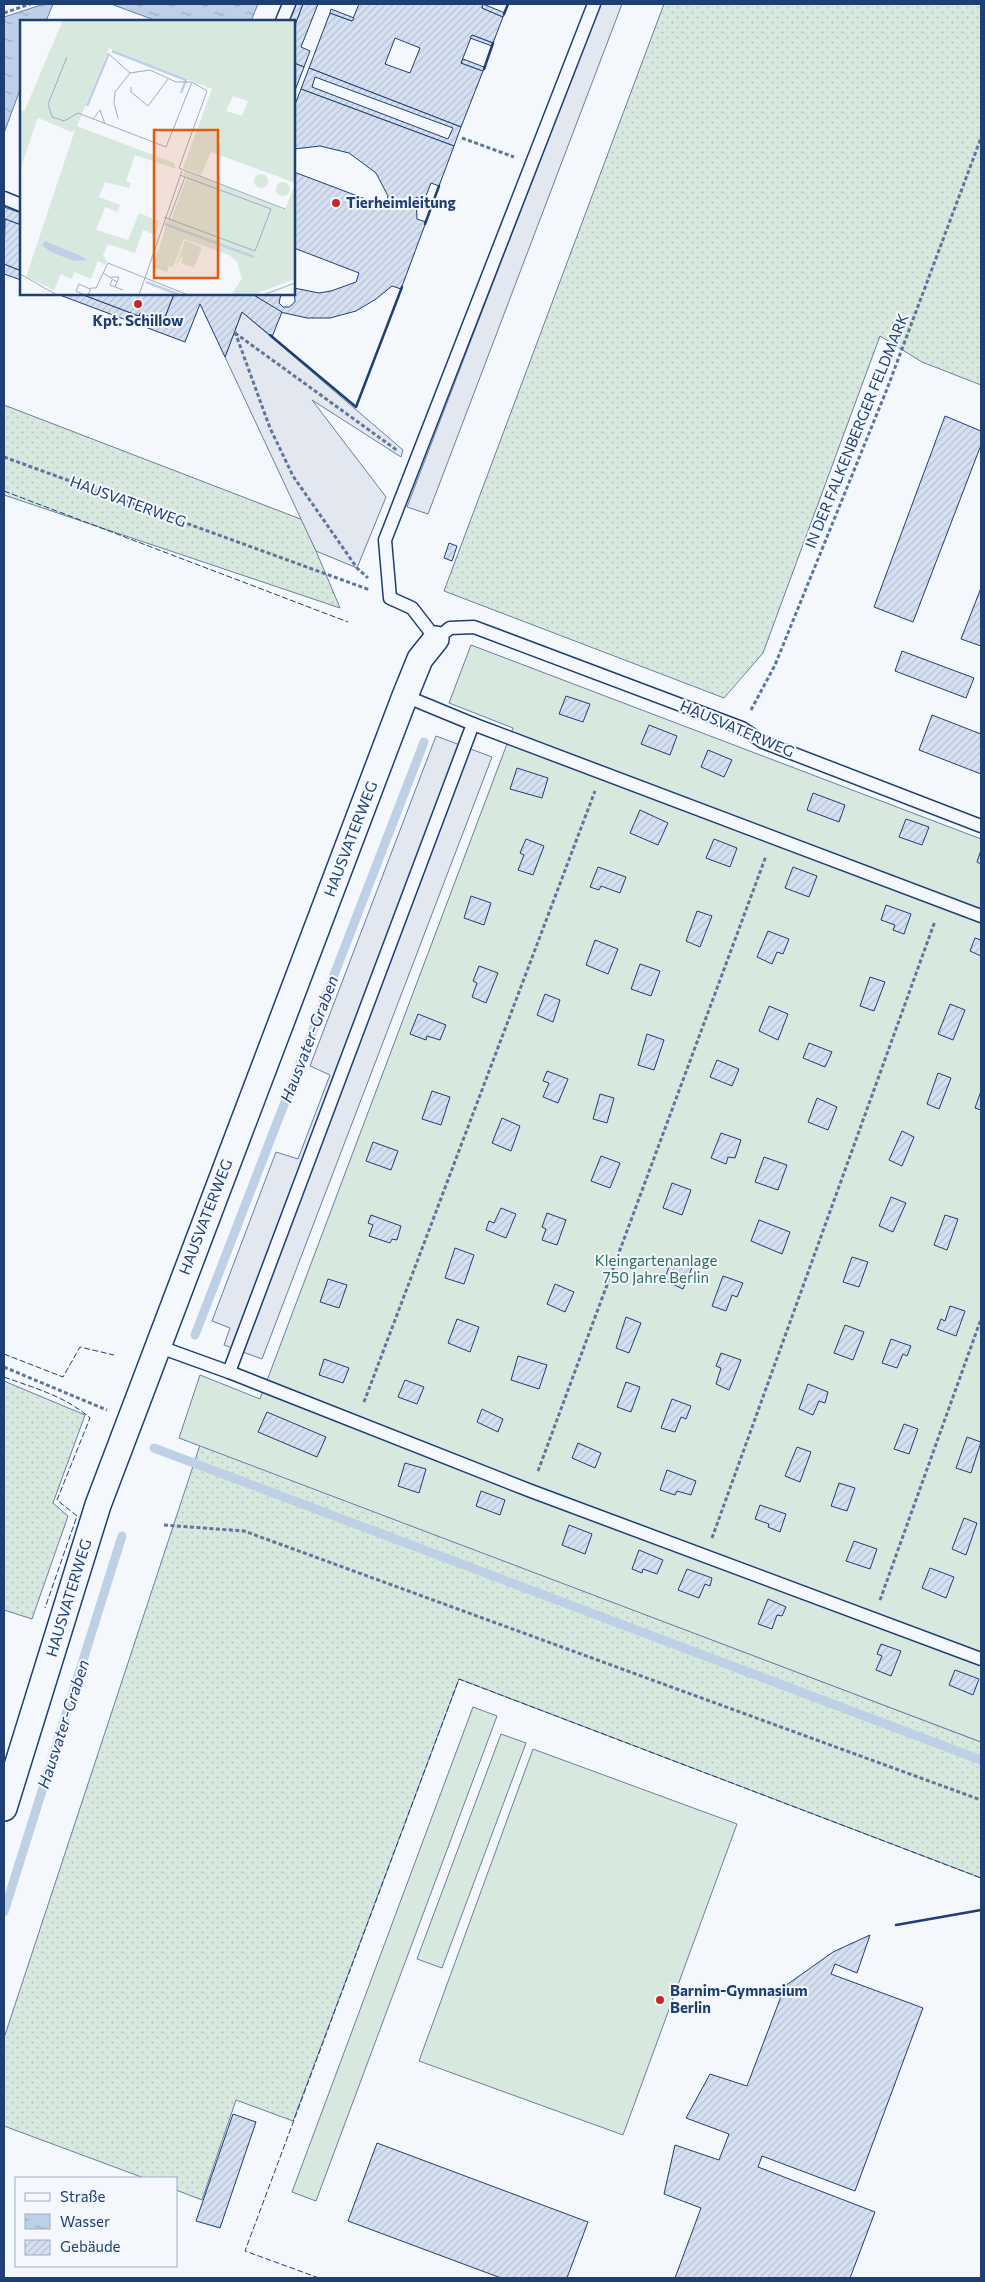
<svg xmlns="http://www.w3.org/2000/svg" width="985" height="2282" viewBox="0 0 985 2282" font-family="Commissioner,sans-serif">
  <style>
    .grass { fill: url(#grass-dots); stroke: #687fa3 }
    .garden { fill: #d7e8df; stroke: #687fa3 }
    .parking { fill: #e3e8f0; stroke: #687fa3 }
    .water { fill: url(#water-ripples); stroke: #687fa3 }
    .lines { fill: none; stroke-linecap: round; stroke-linejoin: round }
    .stream { stroke: #bed0e5; stroke-width: 9 }
    .building { fill: url(#building-hatch); stroke: #1d3f73; fill-rule: evenodd }
    .service-casing { stroke: #1d3f73; stroke-width: 15 }
    .minor-casing { stroke: #1d3f73; stroke-width: 28 }
    .path { stroke: #5e769c; stroke-width: 3; stroke-dasharray: 4 2.5; stroke-linecap: butt }
    .service { stroke: #f4f7fb; stroke-width: 12 }
    .minor { stroke: #f4f7fb; stroke-width: 25 }
    .fence { stroke: #1d3f73; stroke-width: 1; stroke-dasharray: 6 2.5; stroke-linecap: butt }
    .wall { stroke: #1d3f73; stroke-width: 2.5 }
    .poi-dot { fill: #c62828; stroke: #f4f7fb; stroke-width: 2 }
    .labels { text-anchor: middle; stroke-width: 4; stroke-linejoin: round; paint-order: stroke }
    .poi-label { font-size: 15px; font-weight: bold; fill: #1d3f73; stroke: #f4f7fb; text-anchor: start }
    .street-label { font-size: 15px; fill: #1d3f73; stroke: #f4f7fb }
    .park-label { font-size: 15px; fill: #2c6c60; stroke: #f4f7fb }
    .water-label { font-size: 16px; font-style: italic; fill: #1d3f73; stroke: #f4f7fb }
    .inset-river { fill: none; stroke: #bed0e5; stroke-width: 2.5 }
    .inset-road { fill: none; stroke: #9eadc5; stroke-width: 1 }
    .view { fill: #e8590c; fill-opacity: 0.15; stroke: #e8590c; stroke-width: 2.5 }
    .inset-edge { fill: none; stroke: #1d3f73; stroke-width: 2.5 }
  </style>
  <defs>
    <pattern id="grass-dots" width="8" height="8" patternUnits="userSpaceOnUse" patternTransform="scale(1.25)"><rect width="8" height="8" fill="#d7e8df"/><path d="M2 2h.1M6 6h.1" fill="none" stroke="#b8c8c3" stroke-width="1.8" stroke-linecap="round"/></pattern>
    <pattern id="water-ripples" width="26" height="14" patternUnits="userSpaceOnUse" patternTransform="scale(1.25)"><rect width="26" height="14" fill="#bed0e5"/><path d="M2 4q2-2 4 0t4 0M15 11q2-2 4 0t4 0" fill="none" stroke="#9aaabe"/></pattern>
    <pattern id="building-hatch" width="6" height="6" patternUnits="userSpaceOnUse" patternTransform="scale(1.25)"><rect width="6" height="6" fill="#d5e0f0"/><path d="M-1 1l2-2M0 6l6-6M5 7l2-2" fill="none" stroke="#b6c1d1"/></pattern>
  </defs>
  <rect width="100%" height="100%" fill="#f4f7fb"/>
  <g class="grass">
    <path d="M664,4H981V385L922,362L880,336L763,653L724,698L444,591Z"/>
    <path d="M4,405L303,520L340,608L4,495Z"/>
    <path d="M4,1381L85,1415L53,1503L68,1516L32,1619L4,1610Z"/>
    <path d="M200,1445L981,1742V1878L459,1679L293,2121L236,2100L202,2200L176,2190V2178H144L4,2126V2038Z"/>
  </g>
  <g class="garden">
    <path d="M471,645L981,839V1742L179,1438L200,1375L260,1399L513,728L449,703Z"/>
    <path d="M473,1707L497,1716L316,2201L292,2192Z"/>
    <path d="M501,1734L526,1743L442,1968L417,1959Z"/>
    <path d="M533,1749L737,1824L623,2135L419,2061Z"/>
  </g>
  <g class="parking">
    <path d="M600,4H622L428,514L407,507Z"/>
    <path d="M242,312L403,450L401,457L312,400L386,497L357,568L316,551L225,357Z"/>
    <path d="M436,736L492,757L262,1359L224,1345L230,1328L212,1321L276,1152L298,1159L330,1075L310,1066Z"/>
  </g>
  <g class="water">
    <path d="M44,4H53L46,21H21V87L4,133V17Z"/>
    <path d="M111,4H258L251,21H157Z"/>
  </g>
  <g class="lines">
    <g class="stream">
      <path d="M195,1335L424,742"/>
      <path d="M154,1448L981,1760"/>
      <path d="M4,1912L122,1536"/>
    </g>
  </g>
  <g class="building">
    <path d="M296,4H303L294,28V21H289Z"/>
    <path d="M303,4H318L301,47L310,51L304,67L294,63V28Z"/>
    <path d="M359,4H483L482,8L503,17L493,43L472,35L461,63L483,71L461,127L309,68L330,13L352,21ZM395,38L420,48L410,73L385,64Z"/>
    <path d="M483,4L505,13L503,17L482,8Z"/>
    <path d="M331,9L354,18L352,21L330,13Z"/>
    <path d="M472,35L493,43L492,46L470,38Z"/>
    <path d="M463,59L484,67L483,71L461,63Z"/>
    <path d="M294,63L304,67L294,93Z"/>
    <path d="M309,68L461,127L454,146L301,89ZM315,77L453,128L448,139L312,87Z"/>
    <path d="M301,89L454,146L439,186L431,183L424,201L416,197L417,219L426,222L401,289L392,286L376,299L356,311L330,318H307L280,312L252,294H281L279,303L283,307H289L295,302L294,288L319,293L331,291L356,282L359,273L294,248V172L384,206L388,196L376,173L349,153L320,146L294,149V107Z"/>
    <path d="M4,207L21,213V225L5,219L4,221Z"/>
    <path d="M5,219L21,225V271L4,264Z"/>
    <path d="M4,264L21,271V280L4,274Z"/>
    <path d="M57,294H81L139,316L140,313L163,322L174,294H252L282,312L272,337L242,312L225,357L200,304L185,342Z"/>
    <path d="M81,294H174L163,322L140,313L139,316Z"/>
    <path d="M945,416L981,431V445L913,622L874,607Z"/>
    <path d="M449,543L457,546L452,561L444,558Z"/>
    <path d="M981,588V646L961,639Z"/>
    <path d="M902,651L974,678L966,698L895,671Z"/>
    <path d="M566,696L590,704L583,722L559,714Z"/>
    <path d="M932,715L981,734V774L919,750Z"/>
    <path d="M649,725L677,736L670,755L641,744Z"/>
    <path d="M708,750L732,760L724,777L701,767Z"/>
    <path d="M517,768L548,778L542,798L510,789Z"/>
    <path d="M813,793L845,805L839,822L807,810Z"/>
    <path d="M640,810L668,823L658,845L630,833Z"/>
    <path d="M906,819L929,827L922,845L899,837Z"/>
    <path d="M526,839L544,846L533,875L518,870L524,855L520,853Z"/>
    <path d="M714,839L737,848L730,867L706,858Z"/>
    <path d="M981,850V864L977,862Z"/>
    <path d="M598,867L626,877L620,893L601,886L599,890L590,887Z"/>
    <path d="M793,867L817,876L809,897L785,888Z"/>
    <path d="M471,896L491,903L484,925L464,918Z"/>
    <path d="M886,905L911,914L904,934L893,930L895,925L881,920Z"/>
    <path d="M697,911L712,916L700,947L686,941Z"/>
    <path d="M768,931L789,939L783,954L777,952L772,964L757,957Z"/>
    <path d="M975,938L981,940V956L970,951Z"/>
    <path d="M595,940L618,949L608,974L586,965Z"/>
    <path d="M640,964L660,971L651,996L631,989Z"/>
    <path d="M479,966L498,973L486,1003L472,997L477,983L473,981Z"/>
    <path d="M870,977L885,982L874,1011L860,1006Z"/>
    <path d="M545,994L560,1000L553,1022L537,1015Z"/>
    <path d="M950,1004L965,1010L953,1040L938,1034Z"/>
    <path d="M769,1006L788,1014L778,1040L759,1031Z"/>
    <path d="M418,1014L446,1025L440,1040L427,1036L426,1040L410,1034Z"/>
    <path d="M647,1034L664,1040L654,1070L638,1065Z"/>
    <path d="M809,1043L832,1052L825,1067L803,1058Z"/>
    <path d="M717,1060L739,1069L732,1086L710,1077Z"/>
    <path d="M547,1071L568,1079L558,1103L543,1097L549,1083L543,1081Z"/>
    <path d="M938,1073L951,1078L939,1109L927,1104Z"/>
    <path d="M432,1091L450,1097L441,1125L422,1119Z"/>
    <path d="M981,1091V1110L975,1108Z"/>
    <path d="M600,1094L614,1098L607,1123L593,1119Z"/>
    <path d="M817,1098L837,1107L828,1130L808,1122Z"/>
    <path d="M502,1118L520,1126L511,1151L492,1143Z"/>
    <path d="M902,1131L914,1137L902,1166L889,1160Z"/>
    <path d="M721,1133L741,1140L735,1158L728,1157L726,1164L711,1158Z"/>
    <path d="M373,1142L398,1151L391,1170L366,1161Z"/>
    <path d="M601,1156L620,1163L610,1188L591,1181Z"/>
    <path d="M764,1157L787,1165L778,1190L755,1182Z"/>
    <path d="M672,1183L691,1190L682,1215L663,1208Z"/>
    <path d="M891,1197L906,1203L893,1232L879,1226Z"/>
    <path d="M501,1208L516,1214L506,1238L486,1230L489,1221L494,1223Z"/>
    <path d="M547,1213L566,1220L557,1245L542,1240L546,1229L542,1227Z"/>
    <path d="M371,1215L401,1226L397,1240L392,1239L390,1243L369,1236L373,1225L368,1223Z"/>
    <path d="M945,1215L958,1219L947,1250L934,1245Z"/>
    <path d="M759,1220L790,1232L782,1254L751,1241Z"/>
    <path d="M455,1248L474,1255L464,1284L445,1278Z"/>
    <path d="M673,1257L693,1265L683,1289L664,1280Z"/>
    <path d="M852,1257L868,1262L859,1287L843,1282Z"/>
    <path d="M723,1276L743,1283L737,1297L732,1295L726,1311L712,1306Z"/>
    <path d="M328,1279L347,1285L339,1308L320,1302Z"/>
    <path d="M555,1284L574,1292L565,1312L547,1304Z"/>
    <path d="M950,1306L965,1311L956,1336L937,1329L941,1319L945,1321Z"/>
    <path d="M626,1317L641,1323L629,1353L616,1348Z"/>
    <path d="M457,1319L479,1327L470,1352L448,1343Z"/>
    <path d="M845,1325L864,1332L853,1360L834,1353Z"/>
    <path d="M891,1339L911,1346L907,1356L903,1354L897,1368L882,1363Z"/>
    <path d="M721,1353L741,1360L729,1390L716,1384L721,1368L716,1366Z"/>
    <path d="M518,1356L547,1365L539,1389L511,1380Z"/>
    <path d="M324,1359L349,1368L343,1383L319,1375Z"/>
    <path d="M405,1380L424,1387L417,1404L398,1397Z"/>
    <path d="M626,1382L640,1387L631,1412L617,1407Z"/>
    <path d="M808,1384L828,1392L825,1403L819,1401L813,1415L799,1409Z"/>
    <path d="M672,1399L691,1406L686,1419L681,1417L675,1432L661,1428Z"/>
    <path d="M482,1409L503,1419L498,1432L477,1422Z"/>
    <path d="M267,1412L326,1437L317,1457L258,1432Z"/>
    <path d="M904,1424L918,1429L909,1454L894,1449Z"/>
    <path d="M967,1437L981,1442L971,1473L956,1468Z"/>
    <path d="M578,1443L601,1453L595,1468L572,1458Z"/>
    <path d="M797,1447L811,1452L800,1482L785,1476Z"/>
    <path d="M405,1463L426,1469L419,1493L398,1486Z"/>
    <path d="M667,1470L696,1481L691,1495L677,1491L675,1495L660,1490Z"/>
    <path d="M839,1483L855,1488L847,1511L831,1506Z"/>
    <path d="M481,1491L505,1500L500,1515L476,1506Z"/>
    <path d="M760,1505L786,1514L780,1532L768,1527L769,1524L755,1519Z"/>
    <path d="M964,1518L977,1523L966,1555L952,1549Z"/>
    <path d="M569,1525L592,1534L585,1554L562,1545Z"/>
    <path d="M854,1541L877,1549L870,1569L846,1561Z"/>
    <path d="M639,1550L663,1560L657,1574L643,1569L642,1573L632,1569Z"/>
    <path d="M930,1568L954,1577L946,1598L922,1588Z"/>
    <path d="M687,1569L712,1578L710,1586L705,1584L699,1598L678,1590Z"/>
    <path d="M768,1599L786,1607L782,1616L777,1615L772,1629L758,1624Z"/>
    <path d="M881,1644L901,1651L891,1676L876,1670L882,1656L877,1654Z"/>
    <path d="M955,1670L979,1679L973,1695L949,1685Z"/>
    <path d="M870,1935L857,1973L835,1964L831,1974L923,2008L855,2191L762,2156L758,2167L875,2212L850,2278H675L701,2208L664,2194L675,2145L719,2160L729,2134L686,2118L710,2074L747,2086L785,1986L833,1952Z"/>
    <path d="M233,2114L256,2122L220,2228L196,2221Z"/>
    <path d="M377,2143L588,2222L567,2278H501L348,2221Z"/>
  </g>
  <g class="lines">
    <g class="service-casing">
      <g id="service">
        <path d="M594,4L385,540L390,598L412,608L436,639L450,628L474,627L742,728L763,742L981,826"/>
        <path d="M282,21L289,4"/>
        <path d="M4,198L21,205"/>
        <path d="M473,724L981,916"/>
        <path d="M157,1346L229,1372L473,724L405,696"/>
        <path d="M229,1372L531,1491L981,1659"/>
      </g>
    </g>
    <g class="minor-casing">
      <path id="minor" d="M4,1808L98,1505L405,696L420,659L436,639"/>
    </g>
    <g class="path">
      <path d="M4,13L30,4"/>
      <path d="M462,138L514,157"/>
      <path d="M235,332L270,428L293,476L357,568L368,578"/>
      <path d="M235,333L398,451"/>
      <path d="M4,457L370,590"/>
      <path d="M751,710L775,665L887,389L981,138"/>
      <path d="M4,1367L107,1410"/>
      <path d="M364,1402L595,791"/>
      <path d="M538,1471L766,856"/>
      <path d="M164,1525L244,1531L981,1800"/>
      <path d="M712,1538L935,921"/>
      <path d="M880,1600L981,1319"/>
    </g>
    <use href="#service" class="service"/>
    <use href="#minor" class="minor"/>
    <g class="fence">
      <path d="M4,491L348,622"/>
      <path d="M4,1354L63,1377L80,1347L114,1355"/>
      <path d="M4,1377C34,1388 65,1396 90,1418L57,1500L77,1516L45,1608"/>
      <path d="M319,2278L245,2251L459,1679L981,1878"/>
    </g>
    <g class="wall">
      <path d="M504,14L508,4"/>
      <path d="M484,69L493,43"/>
      <path d="M425,224L439,186"/>
      <path d="M270,335L356,407L402,287"/>
      <path d="M896,1925L981,1910"/>
    </g>
  </g>
  <g class="poi-dot">
    <circle cx="336" cy="203" r="5"/>
    <circle cx="138" cy="304" r="5"/>
    <circle cx="660" cy="2000" r="5"/>
  </g>
  <g class="labels">
    <g class="poi-label">
      <text x="346" y="208">Tierheimleitung</text>
      <text x="138" y="326" text-anchor="middle">Kpt. Schillow</text>
      <text x="670" y="1996">Barnim-Gymnasium<tspan x="670" dy="17">Berlin</tspan></text>
    </g>
    <g class="street-label">
      <text transform="translate(857 431) rotate(-68)" y="5">IN DER FALKENBERGER FELDMARK</text>
      <text transform="translate(128 502) rotate(20)" y="5">HAUSVATERWEG</text>
      <text transform="translate(737 729) rotate(23)" y="5">HAUSVATERWEG</text>
      <text transform="translate(351 839) rotate(-69)" y="5">HAUSVATERWEG</text>
      <text transform="translate(206 1217) rotate(-69)" y="5">HAUSVATERWEG</text>
      <text transform="translate(69 1598) rotate(-73)" y="5">HAUSVATERWEG</text>
    </g>
    <g class="park-label">
      <text x="656" y="1266">Kleingartenanlage<tspan x="656" dy="17">750 Jahre Berlin</tspan></text>
    </g>
    <g class="water-label">
      <text transform="translate(309 1039) rotate(-69)" y="6">Hausvater-Graben</text>
      <text transform="translate(63 1724) rotate(-72)" y="6">Hausvater-Graben</text>
    </g>
  </g>
  <g transform="translate(20 20)">
    <rect width="275" height="275" fill="#f4f7fb"/>
    <path d="M43,0H275V163L191,132L181,155L163,148L192,69L89,28L57,106L154,143L156,149L115,135L106,161L111,163L109,168L85,162L79,177L100,185L97,192L85,187L76,210L108,220L119,193L139,201L136,215L123,210L115,233L88,224L83,235L87,241L85,245L78,241L71,259L55,252L51,259L41,254L34,270L6,257L55,110L52,112L4,92ZM213,76L228,81L222,96L206,91ZM275,165V259L233,275H211L222,259L217,242L209,235L164,219L153,247L149,246L147,252L133,247L147,203L265,189Z" fill="#d7e8df" fill-rule="evenodd"/>
    <path d="M0,90L18,97L1,147H0Z" fill="#d7e8df"/>
    <path d="M34,70L64,82L53,109L23,96Z" fill="#d7e8df"/>
    <path d="M165,151L262,188L243,240L146,203L147,199L151,200L167,157L163,155ZM234 161a7 7 0 1 1 14 0a7 7 0 1 1-14 0ZM256 169a7 7 0 1 1 14 0a7 7 0 1 1-14 0ZM165,220L182,228L174,248L161,243L163,238L161,236L154,252Z" fill="#d7e8df"/>
    <path d="M25,221L59,235L67,240L54,241L31,232L22,225Z" fill="#bed0e5"/>
    <path class="inset-river" d="M92,31L166,60L161,73M67,86L89,33M145,204L234,237M126,262L160,275"/>
    <path class="inset-road" d="M90,35L110,53M47,37L28,84L32,97L44,101L58,93L146,127L172,62L187,71L159,148L265,189M111,67V72L128,86L148,59M98,98L94,83L95,72L110,53L130,50L156,62H171M73,99L80,90L85,104M144,197L149,199L165,157L160,155M149,199L235,231L251,189L165,157M83,253L97,262M0,254L37,275M91,257H99L95,267M92,260L90,265L103,270M65,275L56,271L59,264L70,269M68,275L71,268H76L88,243L168,275M119,275L162,151M243,275L275,263"/>
    <path class="view" d="M134,110H198V258H134Z"/>
    <rect width="275" height="275" class="inset-edge"/>
  </g>
  <rect width="985" height="2282" fill="none" stroke="#1d3f73" stroke-width="10"/>
  <rect x="15" y="2177" width="162" height="90" fill="#f4f7fb" stroke="#9eadc5"/>
  <rect x="25" y="2193" width="25" height="8" fill="#f4f7fb" stroke="#9eadc5"/>
  <text x="60" y="2202" font-size="15" fill="#1d3f73">Straße</text>
  <rect x="25" y="2214" width="25" height="15" fill="url(#water-ripples)" stroke="#9eadc5"/>
  <text x="60" y="2227" font-size="15" fill="#1d3f73">Wasser</text>
  <rect x="25" y="2240" width="25" height="15" fill="url(#building-hatch)" stroke="#9eadc5"/>
  <text x="60" y="2252" font-size="15" fill="#1d3f73">Gebäude</text>
</svg>
